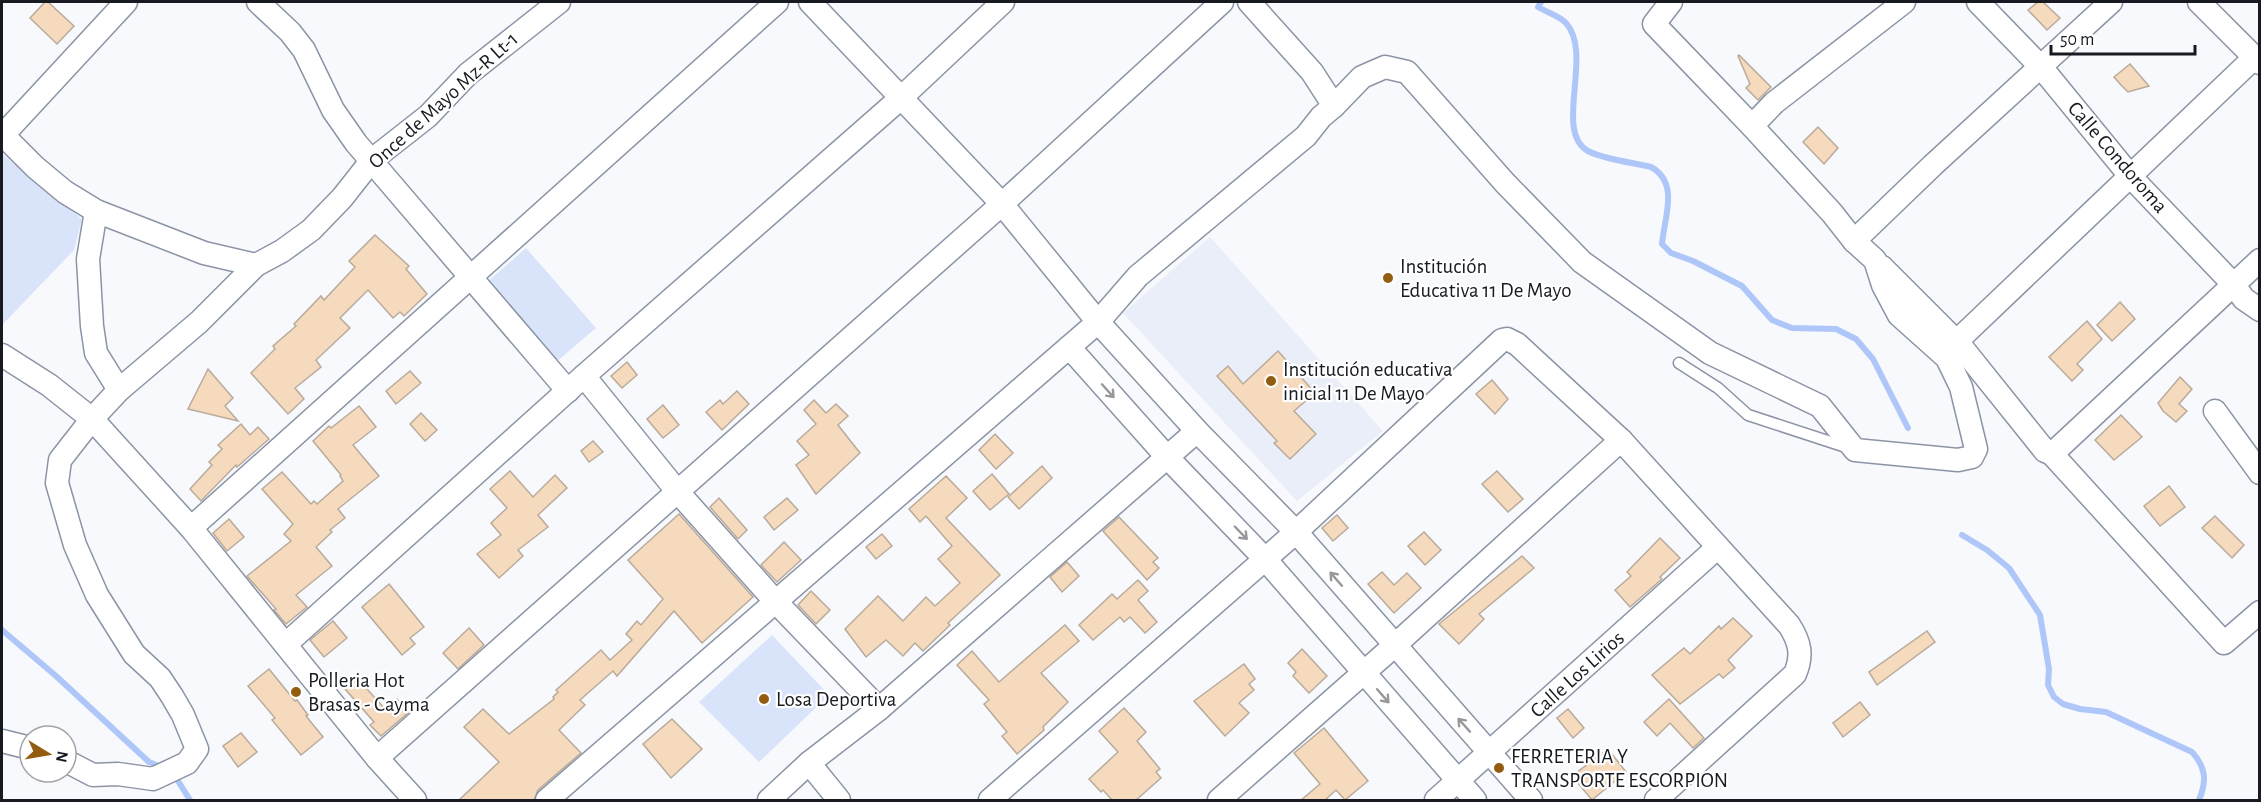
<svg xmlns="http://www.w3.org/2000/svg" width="2261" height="802" viewBox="0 0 2261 802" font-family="'Alegreya Sans',sans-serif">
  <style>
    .built { fill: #e9eef9 }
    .green { fill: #d9e4fb }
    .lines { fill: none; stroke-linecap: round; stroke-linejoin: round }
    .stream { stroke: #aec7f8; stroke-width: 6 }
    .building { fill: #f6dabd; stroke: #b9ab9b; stroke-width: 1.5 }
    .lane-casing { stroke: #8b94a5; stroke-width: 13 }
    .street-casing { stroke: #8b94a5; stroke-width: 25 }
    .lane { stroke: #fff; stroke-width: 10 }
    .street { stroke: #fff; stroke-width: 22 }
    .oneway { stroke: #97989b }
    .poi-dot { fill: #925d11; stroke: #fff; stroke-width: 2 }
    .labels { text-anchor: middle; stroke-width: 4.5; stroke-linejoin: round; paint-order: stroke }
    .street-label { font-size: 21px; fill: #171b21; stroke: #fff }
    .poi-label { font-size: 21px; fill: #171b21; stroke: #fff; text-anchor: start }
  </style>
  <rect width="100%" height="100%" fill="#f7f9fd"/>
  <path class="built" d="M1210,237L1383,431L1297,501L1123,313Z"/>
  <g class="green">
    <path d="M3,155L82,219L74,250L2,325Z"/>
    <path d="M526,248L596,328L549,368L472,295Z"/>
    <path d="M772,635L829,695L759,762L699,702Z"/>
  </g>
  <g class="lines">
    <g class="stream">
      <path d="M1541,2L1538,7C1546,12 1560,16 1566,23C1594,54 1553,132 1588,151C1602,159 1635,163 1651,167C1680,183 1664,218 1662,244L1671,253L1693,261L1742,286L1772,320L1792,328L1836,329L1856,339L1873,359L1908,428"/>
      <path d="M1962,535L1987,550L2009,568L2040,615L2049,669L2048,685L2054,697L2063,704L2080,709L2106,712L2192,752C2206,767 2207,781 2199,800"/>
      <path d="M2,630L56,676L149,762L161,767"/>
      <path d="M173,773L190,800"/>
    </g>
  </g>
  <g class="building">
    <path d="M45,2H48L74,26L57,44L30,18Z"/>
    <path d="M2038,2H2043L2060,18L2047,30L2028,10Z"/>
    <path d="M1739,55L1771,87L1758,100L1746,88L1750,84L1738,56Z"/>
    <path d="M2130,64L2149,86L2128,92L2121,85L2114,77Z"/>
    <path d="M1818,127L1838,148L1824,164L1803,142Z"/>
    <path d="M375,235L409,266L406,269L427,294L404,316L400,312L393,318L368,290L340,318L350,328L316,360L321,367L295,388L304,399L288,414L251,373L275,349L273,346L296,326L294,324L321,296L324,300L355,267L349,261Z"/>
    <path d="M2120,302L2135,319L2112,341L2097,325Z"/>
    <path d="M2087,321L2102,339L2077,364L2083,370L2072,381L2049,357Z"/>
    <path d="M1278,351L1315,393L1294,411L1316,434L1290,459L1274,443L1277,441L1217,376L1228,366L1243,384Z"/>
    <path d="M627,362L637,375L622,388L611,376Z"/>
    <path d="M208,369L233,398L225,406L238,421L188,409Z"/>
    <path d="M410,371L421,383L396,404L386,391Z"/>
    <path d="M2180,377L2192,389L2179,404L2187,411L2176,422L2163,411L2158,403Z"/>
    <path d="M1492,380L1508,399L1495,414L1476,394Z"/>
    <path d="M737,391L749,404L722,430L706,412L720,400L723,404Z"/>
    <path d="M814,400L826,413L836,404L848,416L838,425L860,453L816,494L796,465L809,455L797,441L816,424L804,410Z"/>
    <path d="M663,405L679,425L663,438L647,419Z"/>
    <path d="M359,406L376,427L353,445L379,476L338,509L345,518L330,530L332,532L316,547L332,566L296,595L307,607L286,624L274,610L276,609L247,576L291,541L284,534L293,524L262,489L282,472L311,504L314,501L317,504L343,481L340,476L341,475L313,441L329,426L331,428Z"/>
    <path d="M421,413L437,430L425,441L410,424Z"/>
    <path d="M2121,415L2142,437L2114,460L2095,440Z"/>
    <path d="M241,424L250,435L258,427L269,439L237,467L236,465L201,501L190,489L212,465L209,462L222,449L218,445Z"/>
    <path d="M995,434L1013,453L996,469L979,450Z"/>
    <path d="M593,441L603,452L589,462L581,451Z"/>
    <path d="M1042,466L1052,478L1019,509L1008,497Z"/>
    <path d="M510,471L533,497L555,475L567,488L538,515L548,527L518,550L523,556L499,578L477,554L501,535L491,523L507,508L490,489Z"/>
    <path d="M1497,471L1523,499L1508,512L1482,484Z"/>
    <path d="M992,474L1009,494L990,510L973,491Z"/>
    <path d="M946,476L967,498L946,518L1000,575L948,623L950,625L923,651L915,643L903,656L886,640L866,657L845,629L878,596L903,621L926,597L935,606L960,583L938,559L952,546L926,516L920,522L909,509Z"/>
    <path d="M2169,486L2185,507L2160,526L2144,506Z"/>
    <path d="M719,498L747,530L738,539L710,507Z"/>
    <path d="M787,498L798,510L774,530L764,517Z"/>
    <path d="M679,514L753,597L702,643L674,611L617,676L613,671L580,700L585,705L559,730L581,753L538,790L534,801H458L499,762L464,727L483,709L509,734L554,699L553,697L558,692L556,690L601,650L610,660L632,640L626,634L637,621L641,625L663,599L628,560Z"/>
    <path d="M1337,515L1348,528L1333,541L1322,528Z"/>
    <path d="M2215,516L2244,545L2232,558L2202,528Z"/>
    <path d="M1119,517L1158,558L1153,562L1159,568L1147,580L1103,531Z"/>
    <path d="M229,519L244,537L227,551L213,533Z"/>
    <path d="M1424,532L1441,550L1425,565L1408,546Z"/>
    <path d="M882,534L892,546L876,559L866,547Z"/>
    <path d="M1660,538L1680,558L1660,577L1662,579L1630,607L1615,590L1631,576L1627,572Z"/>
    <path d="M784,542L801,560L777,582L761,565Z"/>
    <path d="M1522,556L1534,568L1479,614L1484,619L1459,644L1439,624Z"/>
    <path d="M1067,562L1079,576L1062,592L1050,577Z"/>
    <path d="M1382,572L1394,585L1407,573L1421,588L1394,613L1368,584Z"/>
    <path d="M1138,580L1148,591L1138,600L1157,622L1145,633L1130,617L1124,622L1120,617L1093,640L1079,625L1112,594L1117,599Z"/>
    <path d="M389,584L424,627L410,638L415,644L402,655L362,607Z"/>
    <path d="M811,591L830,610L816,624L798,605Z"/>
    <path d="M1733,618L1752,636L1728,660L1735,668L1723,678L1719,674L1680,704L1652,675L1684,648L1690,654L1719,626L1721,629Z"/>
    <path d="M333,621L347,638L324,657L310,640Z"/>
    <path d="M1065,625L1079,641L1041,673L1068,702L1043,727L1044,730L1017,754L1002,736L1007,732L984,704L989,700L957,665L972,651L999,682Z"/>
    <path d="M469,628L484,645L458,669L443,653Z"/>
    <path d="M1927,631L1935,642L1877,685L1869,672Z"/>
    <path d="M1302,649L1327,676L1309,693L1293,676L1296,672L1288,663Z"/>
    <path d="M1244,664L1255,679L1249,684L1254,690L1239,703L1249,713L1225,736L1194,701Z"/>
    <path d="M269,669L295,701L297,700L308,715L306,716L323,737L301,755L272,720L275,718L248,686Z"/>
    <path d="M357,678L386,710L397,699L409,712L381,736L370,725L374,722L345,689Z"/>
    <path d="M1669,699L1704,738L1693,748L1670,723L1657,736L1644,722Z"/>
    <path d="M1860,702L1870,715L1843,737L1833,723Z"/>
    <path d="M1124,708L1146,732L1137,741L1160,769L1156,772L1161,778L1135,801H1113L1103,790L1101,792L1089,779L1118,752L1099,731Z"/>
    <path d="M1568,709L1584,728L1573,738L1557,718Z"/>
    <path d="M672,719L702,749L671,778L643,744Z"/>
    <path d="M1324,728L1368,781L1345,800L1336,790L1324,801H1300L1320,784L1294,753Z"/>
    <path d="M241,733L257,752L238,767L223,746Z"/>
    <path d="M1608,749L1626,772L1592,800L1572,776Z"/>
  </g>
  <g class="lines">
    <g class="lane-casing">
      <path id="lane" d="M1679,363L1718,388L1748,415L1849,448"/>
    </g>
    <g class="street-casing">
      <g id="street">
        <path d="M258,2L290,32L304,50L333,110L356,143L568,391"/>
        <path d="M810,2L1002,204L1098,322L1197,431L1296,532L1531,800"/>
        <path d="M1978,2L2041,67L2131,177L2233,284L2244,299L2260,310"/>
        <path d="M2199,2L2260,63"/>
        <path d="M1334,106L1362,77L1385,67L1407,72L1505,183L1582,262L1710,353L1820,406L1855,450L1958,460L1972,457L1976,449L1961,387L1947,358L1899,315L1883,285L1875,260L1854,241L1832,213L1752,126L1654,24L1671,2"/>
        <path d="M1752,126L1774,103L1904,2"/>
        <path d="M2,134L35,167L65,192L96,211L204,253L256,265"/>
        <path d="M2,136L126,2"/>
        <path d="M96,211L88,259L92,326L96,353L119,390"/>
        <path d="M1854,241L1933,165L2111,2"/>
        <path d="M1882,267L1960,345L2045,451L2052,454L2260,260"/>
        <path d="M1956,342L2254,58"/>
        <path d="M1069,347L1167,457L1265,559L1475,800"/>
        <path d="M2,355L49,385L92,419L191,528L377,758L415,800"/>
        <path d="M584,376L677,491L775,601L879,709"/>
        <path d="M2215,411L2260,473"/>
        <path d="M2052,454L2224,643L2260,612"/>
        <path d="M191,528L777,2"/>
        <path d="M286,644L584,376L902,97L1003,2"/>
        <path d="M2,741L30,748"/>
        <path d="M377,758L1002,204L1222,2"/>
        <path d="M66,761L93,775L118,774L153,779L187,763L197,749L183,715L172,696L160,678L134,654L97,595L75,545L57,483L60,460L92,419L119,390L199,322L256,265L282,251L311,230L342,198L372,160L428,116L468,74L559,2"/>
        <path d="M809,763L839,800"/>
        <path d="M547,800L1098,322L1138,276L1306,136L1321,117L1334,106L1312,72L1249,2"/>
        <path d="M769,800L809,763L879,709L1197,431"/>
        <path d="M990,800L1296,532L1502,340L1507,339L1517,344L1621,440L1789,625C1800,642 1803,655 1795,674L1656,800"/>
        <path d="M1219,800L1394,646L1621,440"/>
        <path d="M1436,800L1718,547"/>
      </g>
    </g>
    <use href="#lane" class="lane"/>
    <use href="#street" class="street"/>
  </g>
  <defs><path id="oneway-shaft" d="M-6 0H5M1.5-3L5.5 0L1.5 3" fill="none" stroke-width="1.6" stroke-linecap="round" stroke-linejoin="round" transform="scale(1.5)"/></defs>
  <g class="oneway">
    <use href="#oneway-shaft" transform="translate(1108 391) rotate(48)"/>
    <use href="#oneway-shaft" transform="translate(1241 533) rotate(46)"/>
    <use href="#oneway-shaft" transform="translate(1336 579) rotate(-131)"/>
    <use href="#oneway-shaft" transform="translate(1383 696) rotate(49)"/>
    <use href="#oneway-shaft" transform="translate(1464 725) rotate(-132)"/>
  </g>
  <g class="poi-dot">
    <circle cx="1388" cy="278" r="6"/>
    <circle cx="1271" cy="381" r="6"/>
    <circle cx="296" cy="692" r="6"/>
    <circle cx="764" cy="699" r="6"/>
    <circle cx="1499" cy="768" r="6"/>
  </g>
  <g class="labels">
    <g class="street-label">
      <text transform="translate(443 100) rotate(-42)" y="7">Once de Mayo Mz-R Lt-1</text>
      <text transform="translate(2118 157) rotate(49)" y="7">Calle Condoroma</text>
      <text transform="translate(1577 674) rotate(-42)" y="7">Calle Los Lirios</text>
    </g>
    <g class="poi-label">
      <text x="1400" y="273">Institución<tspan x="1400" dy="24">Educativa 11 De Mayo</tspan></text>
      <text x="1283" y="376">Institución educativa<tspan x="1283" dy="24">inicial 11 De Mayo</tspan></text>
      <text x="308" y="687">Polleria Hot<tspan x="308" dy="24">Brasas - Cayma</tspan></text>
      <text x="776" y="706">Losa Deportiva</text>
      <text x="1511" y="763">FERRETERIA Y<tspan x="1511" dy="24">TRANSPORTE ESCORPION</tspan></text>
    </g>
  </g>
  <rect width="2261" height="802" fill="none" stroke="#171b21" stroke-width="6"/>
  <g transform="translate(48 754) rotate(101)"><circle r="28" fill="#ffffff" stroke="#a2a4a6" stroke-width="1.5"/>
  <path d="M0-4.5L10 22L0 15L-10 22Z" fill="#925d11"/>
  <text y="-9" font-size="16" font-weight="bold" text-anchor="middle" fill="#171b21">N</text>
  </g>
  <path d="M2051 45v9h144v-9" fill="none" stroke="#171b21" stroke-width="3"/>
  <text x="2060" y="45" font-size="18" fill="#171b21" stroke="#ffffff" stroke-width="4.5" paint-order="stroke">50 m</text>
</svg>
